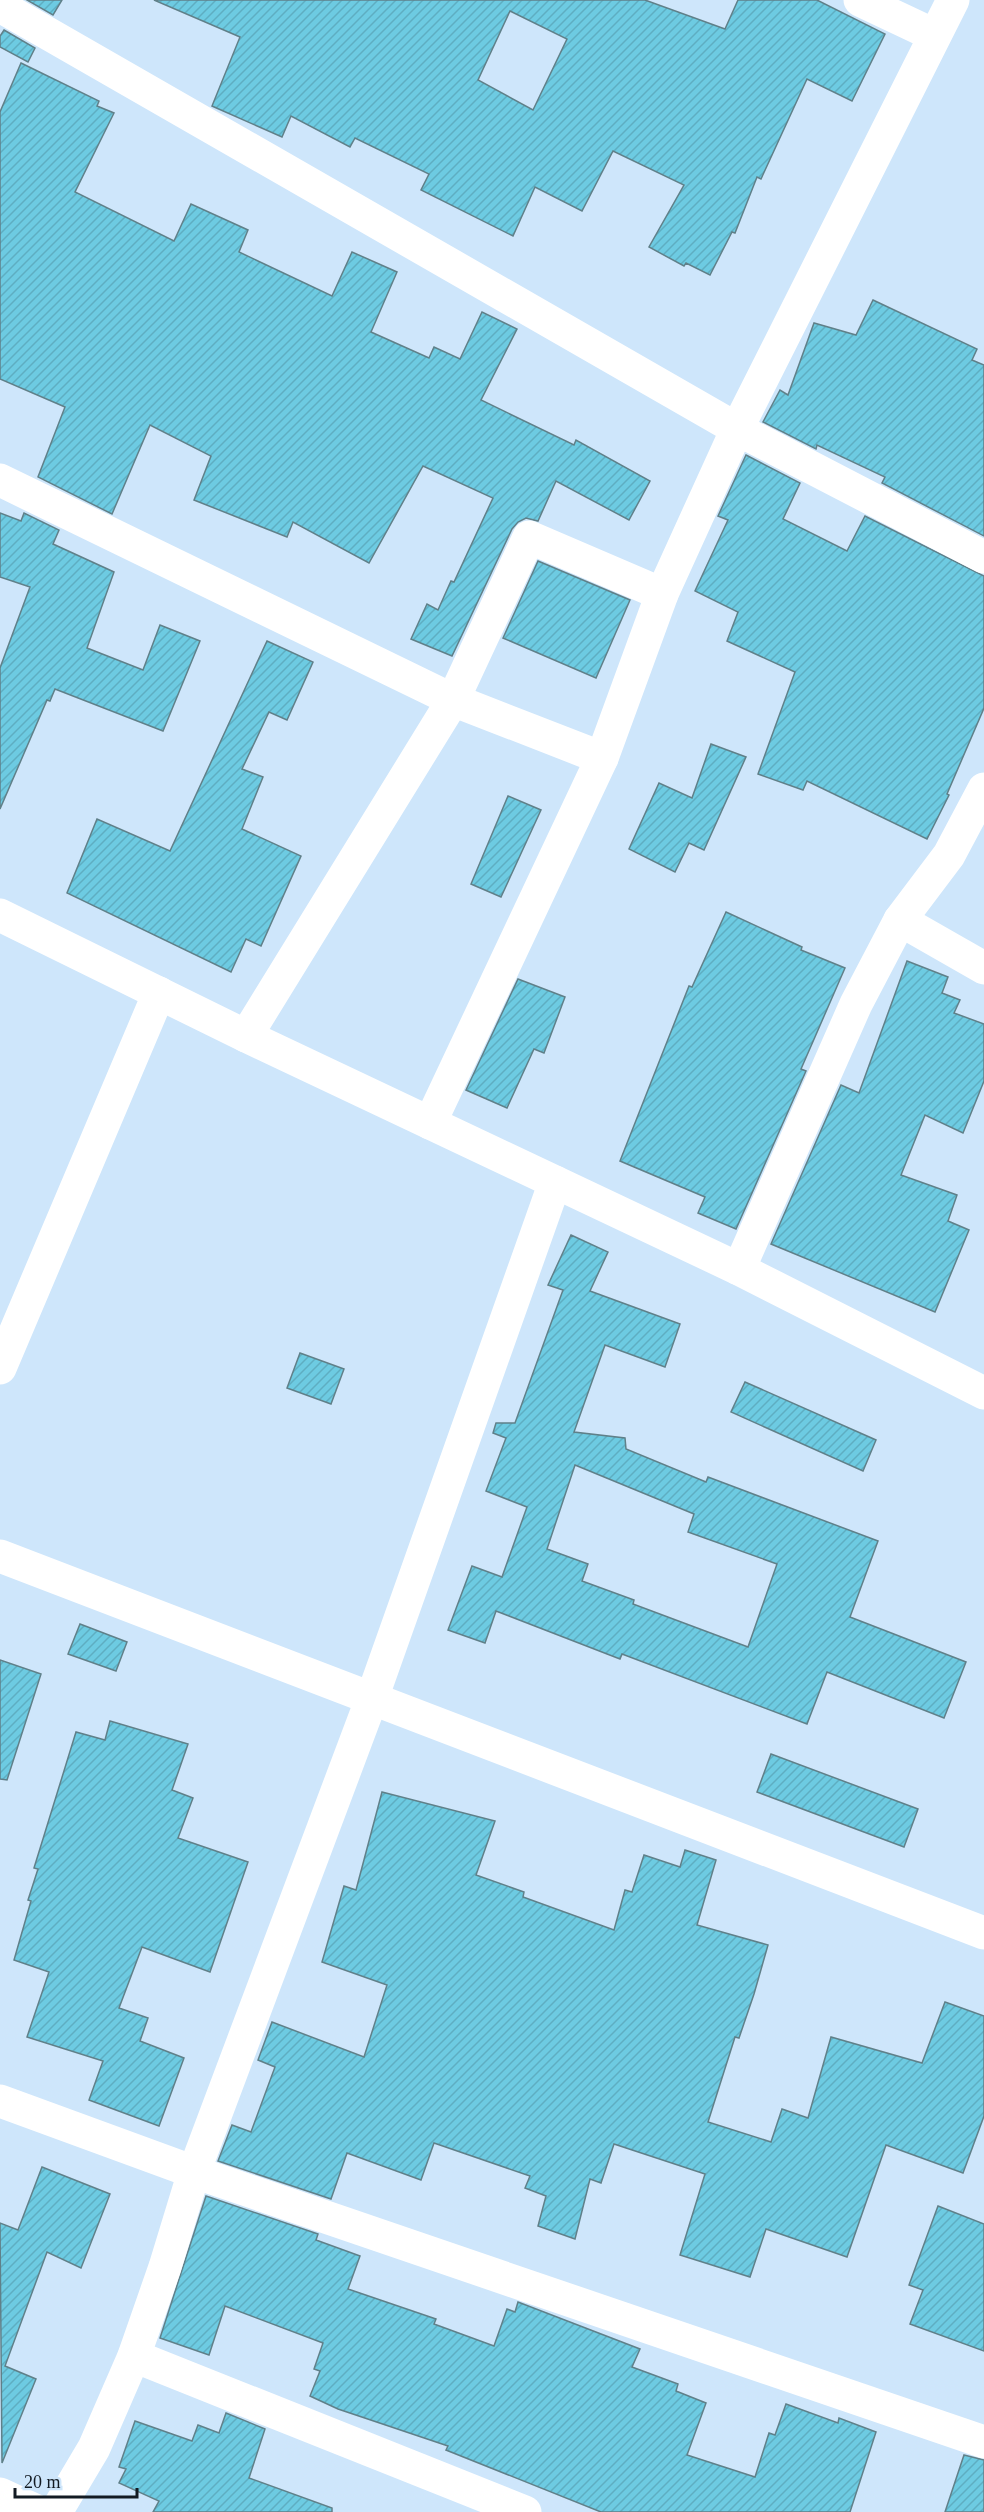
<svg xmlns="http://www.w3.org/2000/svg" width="984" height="2512" viewBox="0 0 984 2512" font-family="'Times New Roman',serif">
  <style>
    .building { fill: url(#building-hatch); stroke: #608089; stroke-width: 1.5; fill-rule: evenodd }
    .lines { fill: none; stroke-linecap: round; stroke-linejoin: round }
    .street { stroke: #fff; stroke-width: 33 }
    .secondary { stroke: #fff; stroke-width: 33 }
  </style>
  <defs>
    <pattern id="building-hatch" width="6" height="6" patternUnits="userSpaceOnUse" patternTransform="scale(1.5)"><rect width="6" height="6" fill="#6dcbe2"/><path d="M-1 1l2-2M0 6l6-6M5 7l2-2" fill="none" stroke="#5eaec2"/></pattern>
  </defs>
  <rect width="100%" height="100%" fill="#cee6fb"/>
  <g class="building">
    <path d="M27,0H62L53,15Z"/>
    <path d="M154,0H645L725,29L738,0H817L885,34L852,101L807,79L761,179L757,177L735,233L732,232L710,275L686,263L684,266L649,247L684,185L613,151L582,211L535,187L513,236L421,190L429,174L355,138L350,147L291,116L282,137L212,106L240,37ZM510,11L567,39L533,110L478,80Z"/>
    <path d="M4,30L35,48L28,62L0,47V36Z"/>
    <path d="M21,63L99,101L97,106L114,113L75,192L174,241L191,204L248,230L239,252L332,296L352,252L397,272L371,332L429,358L434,347L460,359L482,312L517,329L481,400L574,445L576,440L650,481L629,520L556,481L538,521L526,518L518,522L512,529L452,656L411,639L427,604L438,610L451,581L454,582L493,498L423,466L369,563L293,522L287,537L194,500L211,456L150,425L112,514L38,477L65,407L0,379V112Z"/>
    <path d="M873,300L977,349L972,360L984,365V536L882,483L885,477L817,445L816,449L763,422L780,390L788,395L814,323L856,335Z"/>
    <path d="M746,455L800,483L783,519L847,551L865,516L984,576V708L947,794L949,795L927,839L807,781L803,790L758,774L795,672L727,641L738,612L695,591L728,520L718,516Z"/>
    <path d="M0,513L21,521L24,513L59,530L53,544L114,572L87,648L143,670L160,625L200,641L163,731L55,689L50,701L47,700L0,809V668L30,587L0,577Z"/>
    <path d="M538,561L630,600L596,678L503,638Z"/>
    <path d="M267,641L313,662L287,720L269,712L242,769L263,777L242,829L301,856L261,946L246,939L231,972L67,893L97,819L170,851Z"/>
    <path d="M711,744L746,757L704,850L689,843L675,872L629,849L659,783L692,798Z"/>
    <path d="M508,796L541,810L501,897L471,884Z"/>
    <path d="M726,912L802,947L801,950L845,968L801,1069L806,1071L736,1229L698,1213L705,1197L620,1161L689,986L692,987Z"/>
    <path d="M907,961L948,977L942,993L960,1000L954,1013L984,1024V1081L963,1133L925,1115L901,1175L957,1195L948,1221L969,1230L935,1312L771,1244L841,1085L859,1093Z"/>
    <path d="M518,979L565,997L544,1053L534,1049L507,1108L466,1090Z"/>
    <path d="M571,1235L608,1252L590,1291L680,1324L665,1367L605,1345L574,1432L625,1438L626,1449L706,1482L708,1477L878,1541L850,1617L966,1662L944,1718L827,1672L807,1724L622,1654L620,1659L496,1611L485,1643L448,1630L472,1566L502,1577L527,1507L486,1491L506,1438L493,1433L496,1423H515L563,1290L548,1285ZM575,1465L694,1514L688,1532L777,1564L748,1647L633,1604L634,1600L582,1581L588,1564L547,1549Z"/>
    <path d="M300,1353L344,1369L331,1404L287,1388Z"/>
    <path d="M745,1382L876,1440L863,1471L731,1412Z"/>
    <path d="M80,1624L127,1642L116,1671L68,1654Z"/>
    <path d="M0,1660L41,1674L7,1780L0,1779Z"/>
    <path d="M110,1721L188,1744L172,1790L193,1798L178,1838L248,1862L210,1972L142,1947L119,2008L148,2018L140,2041L184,2058L159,2126L89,2100L103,2061L27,2037L49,1972L14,1960L31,1901L28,1900L38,1869L34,1868L76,1732L105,1740Z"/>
    <path d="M771,1754L918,1809L904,1847L757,1792Z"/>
    <path d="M382,1792L495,1821L476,1875L524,1892L523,1897L614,1930L625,1890L632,1892L644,1855L680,1867L685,1850L716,1860L697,1925L768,1945L754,1994L739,2038L735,2037L708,2122L771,2142L782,2109L808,2118L831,2037L922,2063L945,2002L984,2016V2116L963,2173L886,2145L847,2257L766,2229L750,2277L680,2255L705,2174L614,2144L601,2183L590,2179L575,2239L538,2226L546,2196L525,2188L530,2176L434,2143L421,2180L347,2153L331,2199L218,2161L232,2125L251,2132L275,2067L258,2060L272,2022L364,2057L387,1985L322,1962L344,1886L356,1890Z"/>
    <path d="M42,2167L110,2194L81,2268L47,2252L5,2366L36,2379L2,2463L0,2223L18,2230Z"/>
    <path d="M206,2196L318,2234L316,2240L360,2256L348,2289L436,2319L434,2324L494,2346L507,2309L515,2312L518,2302L640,2349L632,2367L678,2384L676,2391L706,2403L687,2455L755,2477L769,2433L775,2435L786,2404L838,2423L839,2418L876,2432L850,2512H601L446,2450L448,2446L338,2409L310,2396L320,2371L314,2369L323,2343L225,2306L209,2355L160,2338Z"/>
    <path d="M938,2206L984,2224V2351L910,2324L923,2290L909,2285Z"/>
    <path d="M226,2413L265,2429L249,2478L332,2508V2512H153L159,2501L119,2483L126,2469L119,2467L135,2421L192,2441L198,2425L219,2433Z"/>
    <path d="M964,2455L984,2460V2512H945Z"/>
  </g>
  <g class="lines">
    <g class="street">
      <path d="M860,0L934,35"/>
      <path d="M0,6L737,429L984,557"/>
      <path d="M0,480L453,700L602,758"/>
      <path d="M900,920L984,968"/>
      <path d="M246,1036L453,700L529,537L662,594"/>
      <path d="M430,1123L602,758L662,594L737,429L953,0"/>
      <path d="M739,1269L856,1004L900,920L949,855L984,789"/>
      <path d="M0,1368L159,993"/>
      <path d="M0,1556L984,1933"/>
      <path d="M0,2101L194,2172L984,2442"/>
      <path d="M134,2356L525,2512"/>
      <path d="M0,2494L39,2512"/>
      <path d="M56,2512L94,2448L134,2356L165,2267L194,2172L372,1698L555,1182"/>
    </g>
    <path class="secondary" d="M0,915L246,1036L739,1269L984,1393"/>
  </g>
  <path d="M15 2488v9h122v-9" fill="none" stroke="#131b23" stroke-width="3"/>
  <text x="24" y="2488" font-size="18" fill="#131b23" stroke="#cee6fb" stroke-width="4.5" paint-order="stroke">20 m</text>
</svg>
